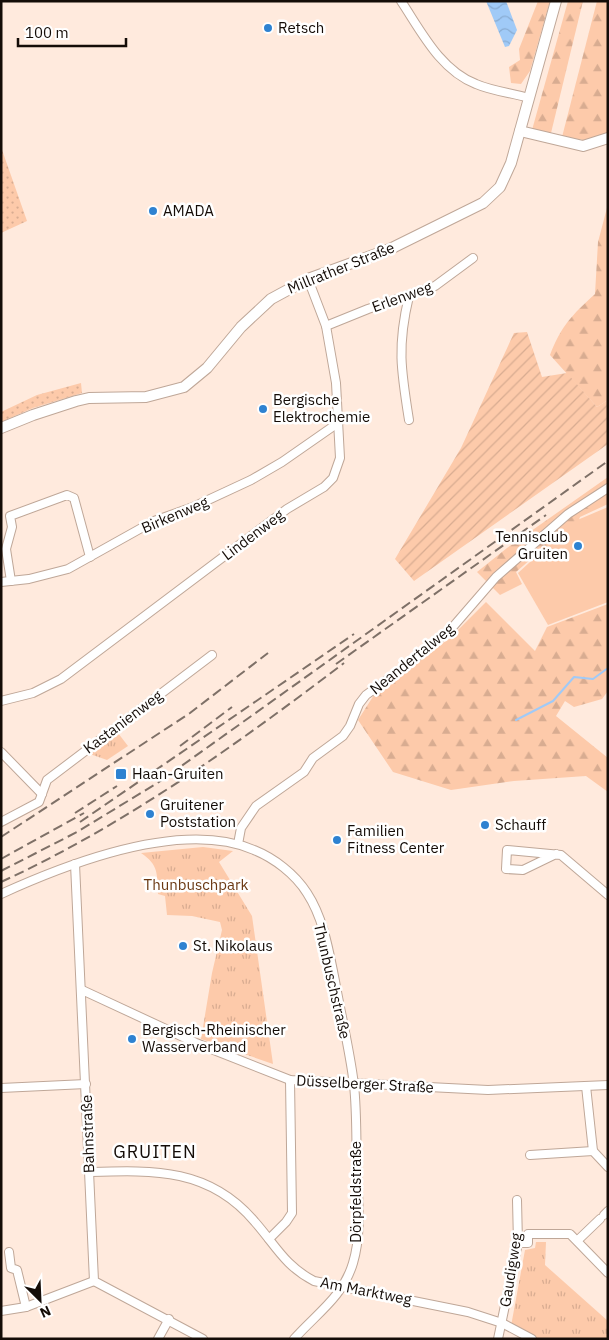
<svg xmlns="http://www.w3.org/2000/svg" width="609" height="1340" viewBox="0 0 609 1340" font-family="'IBM Plex Sans',sans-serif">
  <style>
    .grass { fill: url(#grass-dots) }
    .forest { fill: url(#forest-firs) }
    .park { fill: url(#park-tufts) }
    .garden { fill: url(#garden-furrows) }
    .pitch { fill: #fdcaaa }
    .water { fill: url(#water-waves) }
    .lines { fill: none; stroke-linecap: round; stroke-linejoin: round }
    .stream { stroke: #a0caf7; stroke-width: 2 }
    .street-casing { stroke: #bfa798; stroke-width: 10 }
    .secondary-casing { stroke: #bfa798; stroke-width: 12 }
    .street { stroke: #fff; stroke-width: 8 }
    .secondary { stroke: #fff; stroke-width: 10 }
    .rail { stroke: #7e7067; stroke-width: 2; stroke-dasharray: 10 5; stroke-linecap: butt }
    .poi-dot { fill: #2e82d1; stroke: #fff; stroke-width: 2 }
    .labels { text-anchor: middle; stroke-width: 5; stroke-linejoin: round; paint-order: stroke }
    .poi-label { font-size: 15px; fill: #140c07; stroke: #fff; text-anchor: start }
    .street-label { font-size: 15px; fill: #140c07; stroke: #fff }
    .park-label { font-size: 15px; fill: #6a3812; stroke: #fff }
    .quarter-label { font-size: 18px; letter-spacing: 1px; fill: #140c07; stroke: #fff }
  </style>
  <defs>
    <pattern id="grass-dots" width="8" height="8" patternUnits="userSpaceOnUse" patternTransform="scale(1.25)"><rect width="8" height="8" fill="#fdcaaa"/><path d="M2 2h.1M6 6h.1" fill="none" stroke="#d8ac91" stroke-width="1.8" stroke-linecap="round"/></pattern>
    <pattern id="forest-firs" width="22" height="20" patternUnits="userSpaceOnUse" patternTransform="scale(1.25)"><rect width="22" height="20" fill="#fdcaaa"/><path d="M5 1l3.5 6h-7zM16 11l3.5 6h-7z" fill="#d8ac91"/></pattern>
    <pattern id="park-tufts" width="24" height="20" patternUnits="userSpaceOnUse" patternTransform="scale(1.25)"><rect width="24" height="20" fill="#fdcaaa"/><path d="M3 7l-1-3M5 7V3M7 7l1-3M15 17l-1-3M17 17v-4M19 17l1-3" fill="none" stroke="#d8ac91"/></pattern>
    <pattern id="garden-furrows" width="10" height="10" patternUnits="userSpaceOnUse" patternTransform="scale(1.25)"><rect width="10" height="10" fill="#fdcaaa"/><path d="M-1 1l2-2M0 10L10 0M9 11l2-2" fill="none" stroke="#d8ac91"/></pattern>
    <pattern id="water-waves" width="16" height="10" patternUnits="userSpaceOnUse" patternTransform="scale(1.25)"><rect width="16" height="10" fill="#a0caf7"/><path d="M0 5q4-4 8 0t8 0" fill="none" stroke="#89acd2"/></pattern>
  </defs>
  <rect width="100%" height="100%" fill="#ffeadd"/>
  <g class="grass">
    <path d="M1,147L27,221L1,233Z"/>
    <path d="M81,383L82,393L33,408L1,422V412L37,395Z"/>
  </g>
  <g class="forest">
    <path d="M538,1H550L530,71L521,84L511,83L509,67L520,60L519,49Z"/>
    <path d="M568,1H583L551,133L532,130Z"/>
    <path d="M597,1H608V133L591,141L562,137Z"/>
    <path d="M608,204V400L597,407L550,355C561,326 572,315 595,294L598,242Z"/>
    <path d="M608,477V504L580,517L576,527L547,556L531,559L516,572L522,584L500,595L477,572L507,548Z"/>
    <path d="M486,602L535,651L547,627L608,604V691L602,699L574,707L565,701L556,716L608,758V792L586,776L514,781L451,790L393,772L358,720L374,695L451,637Z"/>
  </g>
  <g class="park">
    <path d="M118,733L128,746L107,760L90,754Z"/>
    <path d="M203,847L233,851L219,862L252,916L273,1064L201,1039L212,973L222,930L220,922L192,916L167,915L165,896L158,894C157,874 159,865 141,853Z"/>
    <path d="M536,1242H546L545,1265L608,1321V1339H535L511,1326L525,1250L535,1248Z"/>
  </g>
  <path class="garden" d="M527,332L542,377L567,373L597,407L608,400V444L414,581L395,559L461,448L514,333Z"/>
  <path class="pitch" d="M608,507V602L548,625L518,573L575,521Z"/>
  <path class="water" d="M486,1H506L517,30L509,46L505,47Z"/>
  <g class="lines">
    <path class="stream" d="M516,720L553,701L574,677L593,679L608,668"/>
    <g class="street-casing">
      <g id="street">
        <path d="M401,1C421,31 440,70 476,84C492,91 512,93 529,98"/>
        <path d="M326,326L368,309L435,286L473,258"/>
        <path d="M409,420C401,370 397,346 409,296"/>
        <path d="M11,581L6,549L12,527L10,516L67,495L74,498L90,557"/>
        <path d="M1,582L29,579L68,569L154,521L193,507L251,480L282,462L338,423"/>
        <path d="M1,701L33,693L61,679L287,509L324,487L333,478L340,458L336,383L326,326L308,279"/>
        <path d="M1,752L42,794"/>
        <path d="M1,822L39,802L47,780L212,655"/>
        <path d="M238,844L241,828L256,806L304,772L313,758L343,736L350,726L359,704L366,695L402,669L451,629L496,577L568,514L608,488"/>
        <path d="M556,854L523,870L506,869L507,850L561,855L608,895"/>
        <path d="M75,864L94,1281L203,1339"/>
        <path d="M1,894C69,863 182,819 254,850C274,858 295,874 307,893C324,919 329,952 335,981C341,1015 350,1051 354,1085C357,1113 356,1142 357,1170C358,1201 362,1233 353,1263C343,1297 316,1314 294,1339"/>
        <path d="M82,990L196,1043L290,1080L488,1090L608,1085"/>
        <path d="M586,1086L593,1151L608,1167"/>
        <path d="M1,1088L86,1084"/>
        <path d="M530,1155L593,1151"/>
        <path d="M90,1172C154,1170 210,1168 255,1222C276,1246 285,1266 314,1281L468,1312L502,1323L532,1339"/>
        <path d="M604,1215L608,1211"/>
        <path d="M269,1239L286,1222L292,1213L290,1080"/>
        <path d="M578,1240L600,1219"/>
        <path d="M518,1243H528V1234H570L608,1273"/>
        <path d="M9,1252L11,1268L17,1270L26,1307"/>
        <path d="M1,1311L26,1307L94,1281"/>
        <path d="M158,1339L169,1319"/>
        <path d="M498,1339L518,1243L517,1200"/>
      </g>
    </g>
    <g class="secondary-casing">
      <g id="secondary">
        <path d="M520,131L583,146L608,138"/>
        <path d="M1,428L33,415L76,401L89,398L146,397L184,387L207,368L241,327L271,299L308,279L390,249L483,203L500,187L511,163L556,1"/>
      </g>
    </g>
    <use href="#street" class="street"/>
    <use href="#secondary" class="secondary"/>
    <g class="rail">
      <path d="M336,664L546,515"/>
      <path d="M180,746L232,707"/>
      <path d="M75,813L117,786"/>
      <path d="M80,822L354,634"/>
      <path d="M1,837L190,713L268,653"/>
      <path d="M1,859L84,813"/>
      <path d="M1,871L77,832L159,782L608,461"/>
      <path d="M1,882C125,825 236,745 344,663"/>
    </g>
  </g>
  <g class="poi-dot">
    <circle cx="268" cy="28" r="5"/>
    <circle cx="153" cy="211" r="5"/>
    <circle cx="263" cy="409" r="5"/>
    <circle cx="578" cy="546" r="5"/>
    <rect x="115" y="768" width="12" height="12" rx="2.5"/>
    <circle cx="150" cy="814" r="5"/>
    <circle cx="485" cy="825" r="5"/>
    <circle cx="337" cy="840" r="5"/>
    <circle cx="183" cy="946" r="5"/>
    <circle cx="132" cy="1039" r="5"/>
  </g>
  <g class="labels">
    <g class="poi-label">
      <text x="278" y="33">Retsch</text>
      <text x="163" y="216">AMADA</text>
      <text x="273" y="405">Bergische<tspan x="273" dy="17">Elektrochemie</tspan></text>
      <text x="568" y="542" text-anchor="end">Tennisclub<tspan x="568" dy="17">Gruiten</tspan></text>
      <text x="132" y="779">Haan-Gruiten</text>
      <text x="160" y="810">Gruitener<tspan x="160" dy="17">Poststation</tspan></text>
      <text x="495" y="830">Schauff</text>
      <text x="347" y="836">Familien<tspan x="347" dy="17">Fitness Center</tspan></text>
      <text x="193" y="951">St. Nikolaus</text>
      <text x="142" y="1035">Bergisch-Rheinischer<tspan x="142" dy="17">Wasserverband</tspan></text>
    </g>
    <g class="street-label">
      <text transform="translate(341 268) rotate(-22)" y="5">Millrather Straße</text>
      <text transform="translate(402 297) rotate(-20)" y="5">Erlenweg</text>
      <text transform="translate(175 515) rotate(-23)" y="5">Birkenweg</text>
      <text transform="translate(253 535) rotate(-37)" y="5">Lindenweg</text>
      <text transform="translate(412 659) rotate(-39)" y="5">Neandertalweg</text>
      <text transform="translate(123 722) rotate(-37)" y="5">Kastanienweg</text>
      <text transform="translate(332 981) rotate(77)" y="5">Thunbuschstraße</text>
      <text transform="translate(365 1084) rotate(3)" y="5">Düsselberger Straße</text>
      <text transform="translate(88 1134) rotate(-92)" y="5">Bahnstraße</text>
      <text transform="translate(356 1192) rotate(-90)" y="5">Dörpfeldstraße</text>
      <text transform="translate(511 1270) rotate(-81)" y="5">Gaudigweg</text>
      <text transform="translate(366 1291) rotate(11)" y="5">Am Marktweg</text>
    </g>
    <g class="park-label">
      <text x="196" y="890">Thunbuschpark</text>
    </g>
    <g class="quarter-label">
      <text x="155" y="1158">GRUITEN</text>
    </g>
  </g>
  <rect width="609" height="1340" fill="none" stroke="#140c07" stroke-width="5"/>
  <g transform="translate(40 1300) rotate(156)" stroke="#ffffff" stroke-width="4" paint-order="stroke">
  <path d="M0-4L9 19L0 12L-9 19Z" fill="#140c07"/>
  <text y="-8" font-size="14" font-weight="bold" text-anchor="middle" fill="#140c07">N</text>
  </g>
  <path d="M18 38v8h108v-8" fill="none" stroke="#140c07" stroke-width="2.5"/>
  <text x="25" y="38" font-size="15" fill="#140c07" stroke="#ffffff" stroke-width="4" paint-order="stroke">100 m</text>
</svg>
